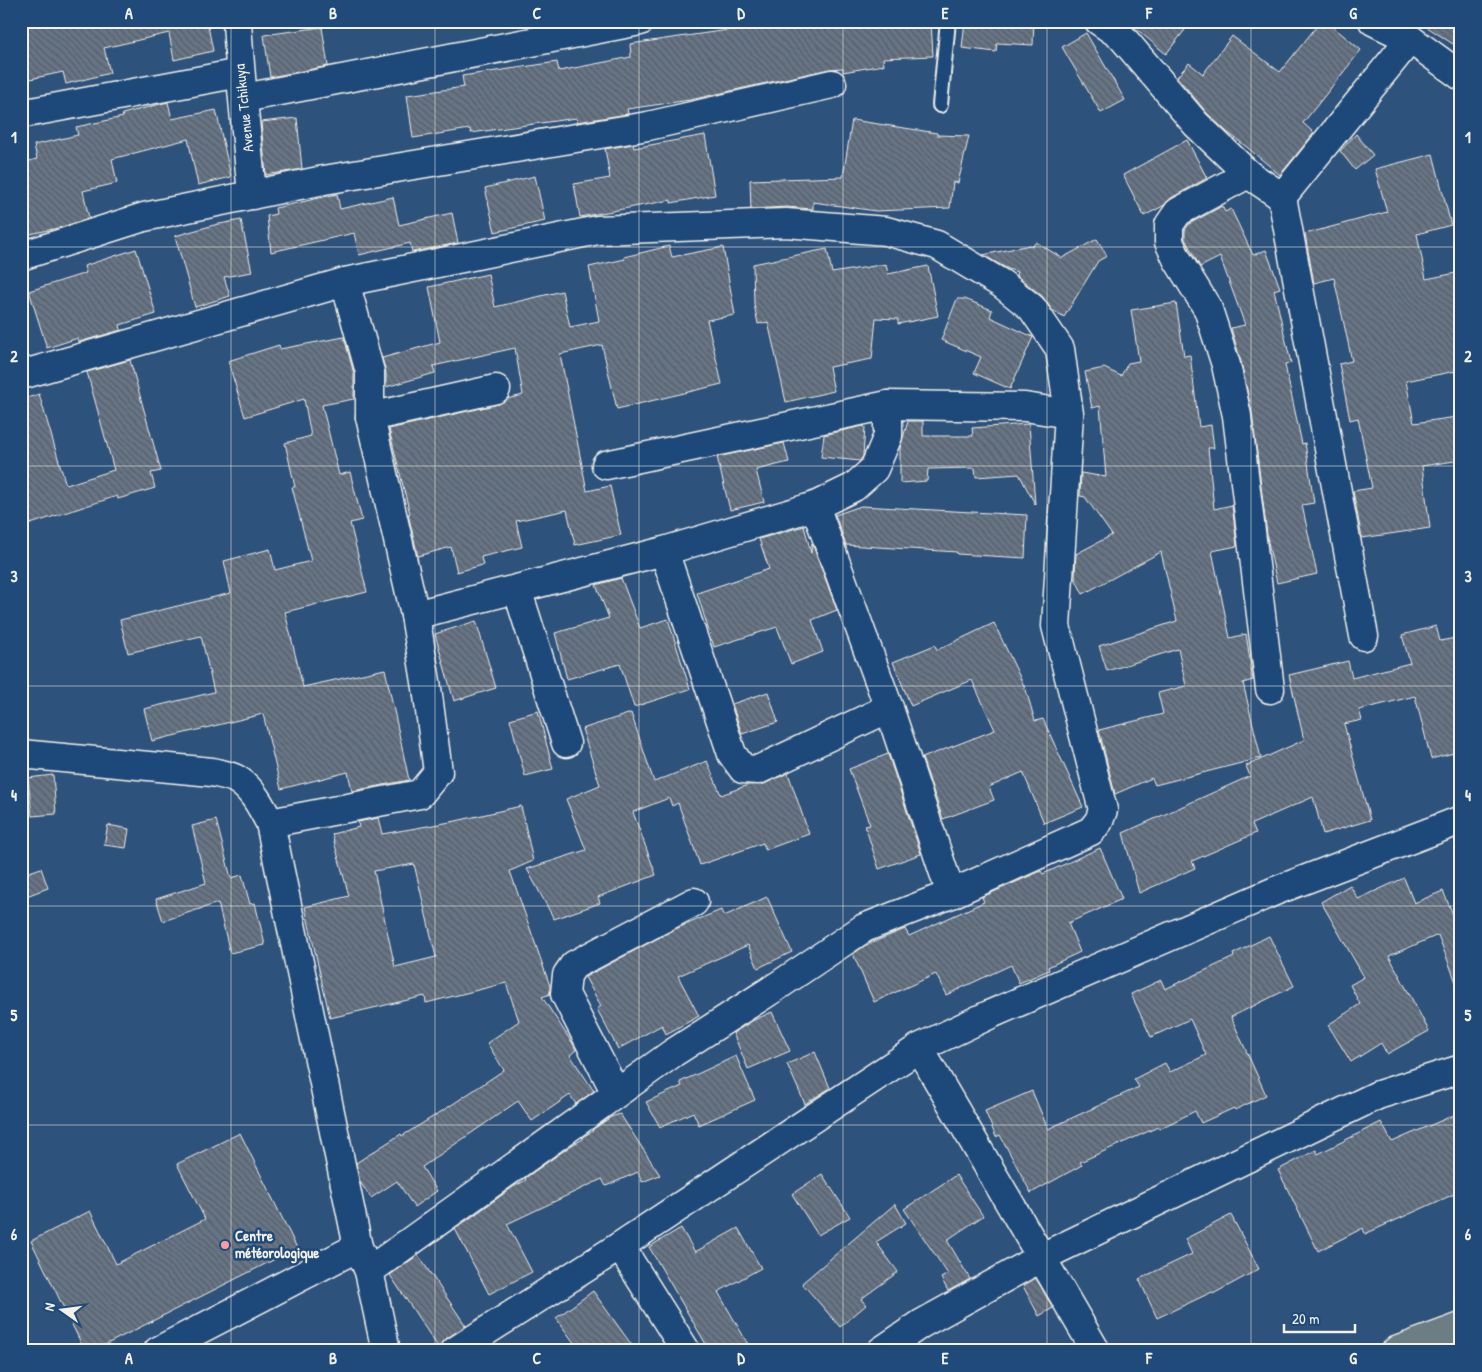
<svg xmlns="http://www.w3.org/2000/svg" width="1482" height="1372" viewBox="0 0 1482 1372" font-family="'Patrick Hand',sans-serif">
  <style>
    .building { fill: url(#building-back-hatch); stroke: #f4f1e8; fill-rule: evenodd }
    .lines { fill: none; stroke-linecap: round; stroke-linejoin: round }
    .lane-casing { stroke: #f4f1e8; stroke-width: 18 }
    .street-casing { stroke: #f4f1e8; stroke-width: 31 }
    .primary-casing { stroke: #f4f1e8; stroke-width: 31 }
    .lane { stroke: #1f4a7a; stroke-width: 14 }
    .street { stroke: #1f4a7a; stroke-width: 28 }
    .primary { stroke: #6c7e84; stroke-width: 28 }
    .grid { fill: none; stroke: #f4f1e8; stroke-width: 1; stroke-opacity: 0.55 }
    .poi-dot { fill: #ff9aa2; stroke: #1f4a7a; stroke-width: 2 }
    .labels { text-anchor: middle; stroke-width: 5; stroke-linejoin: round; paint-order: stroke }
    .street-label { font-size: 15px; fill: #f4f1e8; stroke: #1f4a7a }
    .poi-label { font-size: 15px; font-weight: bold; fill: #f4f1e8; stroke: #1f4a7a; text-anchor: start }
    .neatline { fill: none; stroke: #f4f1e8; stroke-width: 2 }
    .grid-label { font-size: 16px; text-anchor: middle; font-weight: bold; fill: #f4f1e8 }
  </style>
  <defs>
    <pattern id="building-back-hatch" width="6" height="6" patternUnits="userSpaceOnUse" patternTransform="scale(1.25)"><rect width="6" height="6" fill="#667485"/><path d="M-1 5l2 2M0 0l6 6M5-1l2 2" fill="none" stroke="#585e66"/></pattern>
  </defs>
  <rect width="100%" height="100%" fill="#2d527c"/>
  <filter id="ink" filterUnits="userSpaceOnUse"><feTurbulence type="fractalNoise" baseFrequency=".02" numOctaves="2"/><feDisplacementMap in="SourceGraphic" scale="10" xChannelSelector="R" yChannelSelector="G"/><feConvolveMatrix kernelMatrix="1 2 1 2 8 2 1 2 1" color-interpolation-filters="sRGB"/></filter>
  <g filter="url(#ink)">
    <g class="building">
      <path d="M21,21H207L213,51L174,60L169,33L104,48L110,73L66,84L63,72L21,81Z"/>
      <path d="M791,21H931L933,56L883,58L884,65L843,72V68L829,69L690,100L627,109L628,114L577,122L576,118L471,133L470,129L413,138L407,95L464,87L462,76L557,62L559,71L631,57L630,44Z"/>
      <path d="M965,21H1034L1033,45L997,43L996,52L962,48Z"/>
      <path d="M1127,21H1192L1166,54Z"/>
      <path d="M1321,21H1326L1361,50L1303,123L1314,133L1280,175L1248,148L1227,132L1207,113L1177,77L1189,63L1203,74L1232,36L1280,72Z"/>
      <path d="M1418,21H1461V32L1453,44Z"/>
      <path d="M322,27L328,66L270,77L264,35Z"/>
      <path d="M1086,33L1125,100L1101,113L1062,47Z"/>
      <path d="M168,102L172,119L216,110L231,177L198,185L188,139L112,159L117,183L83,191L89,218L62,227L21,236V163L37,159L34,145L78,135L76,127L123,117L122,114Z"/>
      <path d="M297,118L302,169L266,175L261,122Z"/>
      <path d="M852,120L937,133V135L969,136L958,183L953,182L950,208L876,211L813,202V209L786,207L751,209L750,180L843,177Z"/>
      <path d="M1356,134L1373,155L1355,170L1340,151Z"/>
      <path d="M705,135L715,195L671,203V200L580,217L574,184L610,178L605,149L633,144L634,148Z"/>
      <path d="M1187,140L1207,178L1171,198L1163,206L1144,216L1123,175Z"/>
      <path d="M1433,154L1451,225L1417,234L1426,279L1461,272V370L1406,381L1414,423L1457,417L1461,460L1422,466L1430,528L1362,538L1353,491L1372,488L1358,418L1350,420L1339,364L1352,361L1334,278L1314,283L1305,234L1387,212L1375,169Z"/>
      <path d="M535,176L545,221L495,232L485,188Z"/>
      <path d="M337,194L340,209L393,197L399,225L452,213L458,243L412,252L410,243L359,255L354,233L271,252L267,216L276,214L275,208Z"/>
      <path d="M1222,206L1225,212L1231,209L1253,255L1266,250L1280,288L1274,290L1291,363L1285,365L1302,444L1305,443L1314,503L1302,505L1317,574L1277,583L1268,542L1252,413L1241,362L1231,328L1245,325L1220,257L1200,267L1185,239V230L1189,224Z"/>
      <path d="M241,220L252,272L224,277L230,296L195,307L175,236L214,225Z"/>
      <path d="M1097,239L1107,256L1098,261L1064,317L1052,310L1042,296L1016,275L1017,272L1006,268L983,255L1030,245L1033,246L1036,242L1062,258Z"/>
      <path d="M669,246L672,257L723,247L735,315L707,320L722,384L617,409L602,345L560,354L587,491L610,486L621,535L575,545L567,510L516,521L522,547L481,557L483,565L457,572L451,547L418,556L408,514H410L389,429L499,404L507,399L523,395L515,348L433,366L435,373L386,387V372L382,358L440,342L429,287L488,274L495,307L562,291L570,327L599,321L589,267L625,259L624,257Z"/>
      <path d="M136,249L156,314L120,325L121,330L79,342L78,338L47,348L29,291L86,273L84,266Z"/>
      <path d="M827,249L832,273L886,264L888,274L928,266L938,316L898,324V319L876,318L872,359L829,367L834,391L786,402L768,322L758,324L754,304L753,264Z"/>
      <path d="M957,299H965L992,310L990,317L1033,337L1010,389L974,373L981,357L941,340Z"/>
      <path d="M1176,303L1184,356L1190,355L1199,427L1211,425L1214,448H1208L1214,509L1232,505L1237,546L1212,551L1230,638L1246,634L1253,680L1243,683L1261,758L1155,785L1152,778L1115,794L1099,730L1163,714L1158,693L1186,686L1178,649L1107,671L1099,646L1177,621L1161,552L1083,594L1075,578L1076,554L1112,535L1085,497L1080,496L1081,473L1106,477L1100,406L1092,408L1085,372L1104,368L1121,376L1128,363L1139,361L1131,310Z"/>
      <path d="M344,337L354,374V399L322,405L339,475L350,472L362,520L350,523L367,592L285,612L303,687L385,669L409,780L352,791L348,772L281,789L263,714L152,741L144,709L214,692L201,636L128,653L120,620L231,593L224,561L270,549L275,570L311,561L292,487H295L285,443L311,436L304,399L245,417L228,361L279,345L280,349Z"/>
      <path d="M130,360L161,471L151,473L155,488L118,499L117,496L21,527V400L39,394L66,485L114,470L87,372Z"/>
      <path d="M908,421H923V436H973L972,428L1029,424L1035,504L1019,474L976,477L975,468L928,469L927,481L900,483V448Z"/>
      <path d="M863,426L865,427L863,456L860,461L821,457L824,435Z"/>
      <path d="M784,443L789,462L756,470L764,502L730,510L717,457Z"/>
      <path d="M861,506L1027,515L1025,558L957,554V552L846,545L835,515Z"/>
      <path d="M804,526L811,553L812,543L837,610L812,620L823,652L791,664L777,627L714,647L697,593L769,569L759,539Z"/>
      <path d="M621,578L640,628L668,619L690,689L634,707L620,664L567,679L555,633L609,618L596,585Z"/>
      <path d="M476,621L496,688L454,701L435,634Z"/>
      <path d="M994,623L1026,690L1035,721L1043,719L1083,807L1044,823L1023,772L989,787L994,800L943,819L922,758L995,730L972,680L911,706L893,662L935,645L937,650Z"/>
      <path d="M1436,626L1440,641L1461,637V751L1431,759L1415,696L1359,710L1362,720L1344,724L1370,820L1323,834L1313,797L1252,824L1256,833L1192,861L1195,868L1139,893L1123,833L1250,776L1246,766L1304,740L1289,675L1348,661L1352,678L1410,663L1402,635Z"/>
      <path d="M768,692L778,722L742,734L732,704Z"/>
      <path d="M538,711L553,769L525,776L510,719Z"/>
      <path d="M631,713L654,782L707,761L721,795L748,785L764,784L788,773L809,834L765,850L763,843L700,865L678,803L672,806L669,798L633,812L656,875L598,897L600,903L554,919L527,869L586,850L566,799L600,785L582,729Z"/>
      <path d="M888,754L921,854L879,869L865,826L870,825L849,769Z"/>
      <path d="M53,775L56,814L32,816L28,778Z"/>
      <path d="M521,806L533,861L510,871L550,986V994L542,997L573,1044L576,1050L570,1055L594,1091L576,1104L570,1095L532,1121L518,1101L422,1167L437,1191L414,1207L397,1181L371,1198L360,1182L356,1163L401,1134L402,1136L447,1108L504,1070L487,1043L519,1021L506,983L426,1003L425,996L330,1018L305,907L349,896L332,834L359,827L358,822L378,818L382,834L456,821ZM414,864L436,957L395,967L374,871Z"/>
      <path d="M216,820L231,878L242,875L250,904L255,903L265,945L230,953L218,903L163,921L156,899L206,883L192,826Z"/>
      <path d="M108,825L129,829L126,848L104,845Z"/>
      <path d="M1100,848L1122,899L1068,923L1080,952L1048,967L1049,970L1019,983L1011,965L946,995L936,974L874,1002L853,954L866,945L905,929L909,936L984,902L982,897L1041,871L1043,874Z"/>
      <path d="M41,868L48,888L21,898V875Z"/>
      <path d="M1404,878L1414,903L1443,891L1461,933V990H1459L1438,935L1389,956L1429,1031L1387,1054L1381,1043L1351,1062L1328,1025L1360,1004L1350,985L1364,977L1321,902L1350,885L1358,899Z"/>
      <path d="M767,897L792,952L758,968L748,945L678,976L699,1016L666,1034L662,1025L618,1049L597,1009L601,1006L585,977L675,929L721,910L724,916Z"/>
      <path d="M1269,936L1294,986L1231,1017L1266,1095L1235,1110L1234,1108L1201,1123L1195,1111L1159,1129L1158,1127L1080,1162L1082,1165L1031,1193L1000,1135L996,1137L985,1111L1032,1091L1048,1129L1139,1087L1134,1079L1165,1063L1170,1072L1206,1055L1190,1019L1151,1037L1131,994L1161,980L1165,989L1234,957L1233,954Z"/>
      <path d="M772,1012L790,1051L748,1069L733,1033L754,1020Z"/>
      <path d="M815,1052L830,1088L805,1104L787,1064Z"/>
      <path d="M736,1056L755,1100L699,1125L693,1112L660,1127L646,1102L682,1086L680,1082Z"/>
      <path d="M1461,1112V1191L1365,1234L1363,1228L1318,1251L1278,1170L1316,1150L1318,1154L1381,1122L1392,1142Z"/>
      <path d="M620,1114L660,1175L642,1182L638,1172L606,1186L602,1179L507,1224L532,1272L489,1294L455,1229L513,1187L526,1180L525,1178L572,1145L583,1139L582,1137L593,1131L592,1130L611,1117Z"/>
      <path d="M240,1133L297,1248L93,1351H85L31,1241L90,1211L116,1264L205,1219L177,1164Z"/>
      <path d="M822,1174L850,1217L818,1235L792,1194Z"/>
      <path d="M956,1175L983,1216L947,1240L970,1279L948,1291L941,1278L948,1274L904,1209Z"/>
      <path d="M895,1204L906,1223L876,1242L898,1272L861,1299L866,1305L840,1327L802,1283Z"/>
      <path d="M1231,1215L1259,1269L1213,1294L1212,1292L1157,1318L1139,1279L1192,1254L1185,1239Z"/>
      <path d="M681,1228L695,1252L738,1228L761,1268L718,1292L752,1351H710L649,1247Z"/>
      <path d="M418,1255L466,1326L447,1338L438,1347L390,1275Z"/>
      <path d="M1036,1278L1053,1308L1039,1316L1023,1286Z"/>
      <path d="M593,1291L636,1351H580L556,1318Z"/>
    </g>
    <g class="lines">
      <g class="lane-casing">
        <path id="lane" d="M940,105L948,21"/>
      </g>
      <g class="street-casing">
        <g id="street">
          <path d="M237,21C240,79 247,137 252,195"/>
          <path d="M1099,21L1121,36L1196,124L1248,174L1282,197L1364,636"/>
          <path d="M1373,21L1410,39L1461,76"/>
          <path d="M244,98L640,21"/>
          <path d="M21,114L240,73"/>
          <path d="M1248,174L1178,212L1169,225V242L1177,259L1208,309L1226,365L1237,416L1270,689"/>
          <path d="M1282,197L1410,39"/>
          <path d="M21,256L144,217L324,180L648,126L832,84"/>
          <path d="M21,375L345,282L598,230L786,223L886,231L937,245L1002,284L1032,308L1060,349L1069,414L1056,626L1103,810L1099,821L1091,831L951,894L864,928L779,985L673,1053L369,1271"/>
          <path d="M370,417L496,389"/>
          <path d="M606,465L888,405"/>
          <path d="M664,551L732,754L743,769L758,770L889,708L815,506"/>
          <path d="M517,589L566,743"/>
          <path d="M415,615L664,551L815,506L854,487L874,469L888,436V405L1025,407L1069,414"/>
          <path d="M889,708L951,894"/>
          <path d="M21,754L212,772C219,774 229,775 236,779C252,788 261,806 270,823L358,1247L369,1271L386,1351"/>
          <path d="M270,823L420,794L438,772L427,688L415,615L370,417V372L345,282"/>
          <path d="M919,1048L1096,1351"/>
          <path d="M616,1093L565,994L567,975L574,965L694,902"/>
          <path d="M620,1246L686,1351"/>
          <path d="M158,1351L358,1247"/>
          <path d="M455,1351L620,1246L919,1048L991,1014L1275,891L1461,820"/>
          <path d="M881,1351L921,1324L1042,1257L1378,1095L1461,1069"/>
        </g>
      </g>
      <g class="primary-casing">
        <path id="primary" d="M1396,1351L1461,1327"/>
      </g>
      <use href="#lane" class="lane"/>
      <use href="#street" class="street"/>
      <use href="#primary" class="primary"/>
    </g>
  </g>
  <path class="grid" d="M231,21V1351M435,21V1351M639,21V1351M843,21V1351M1047,21V1351M1251,21V1351M21,247H1461M21,466H1461M21,686H1461M21,906H1461M21,1125H1461"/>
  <circle class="poi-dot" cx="225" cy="1245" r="5"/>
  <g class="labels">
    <g class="street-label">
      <text transform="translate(244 108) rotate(-96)" y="5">Avenue Tchikuya</text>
    </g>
    <g class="poi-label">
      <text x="235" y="1241">Centre<tspan x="235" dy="17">météorologique</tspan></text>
    </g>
  </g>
  <rect width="1482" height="1372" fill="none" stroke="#1f4a7a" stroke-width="55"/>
  <g transform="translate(62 1310) rotate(284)" stroke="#1f4a7a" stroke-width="4" paint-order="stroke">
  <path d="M0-4L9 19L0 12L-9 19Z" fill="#f4f1e8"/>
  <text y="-8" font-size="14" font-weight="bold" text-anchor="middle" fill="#f4f1e8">N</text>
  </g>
  <path d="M1284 1324v8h71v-8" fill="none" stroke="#f4f1e8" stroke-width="2.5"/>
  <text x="1292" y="1324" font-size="15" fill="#f4f1e8" stroke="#1f4a7a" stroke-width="4" paint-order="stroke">20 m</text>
  <rect x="28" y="28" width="1426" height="1316" class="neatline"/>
  <g class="grid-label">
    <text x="129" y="19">A</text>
    <text x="333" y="19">B</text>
    <text x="537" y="19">C</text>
    <text x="741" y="19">D</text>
    <text x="945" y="19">E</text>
    <text x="1149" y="19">F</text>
    <text x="1353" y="19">G</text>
    <text x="14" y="143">1</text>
    <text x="1468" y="143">1</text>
    <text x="14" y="362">2</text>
    <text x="1468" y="362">2</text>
    <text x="14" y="582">3</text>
    <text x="1468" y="582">3</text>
    <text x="14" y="801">4</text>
    <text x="1468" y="801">4</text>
    <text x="14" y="1021">5</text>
    <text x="1468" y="1021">5</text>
    <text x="14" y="1240">6</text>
    <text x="1468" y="1240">6</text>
    <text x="129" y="1364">A</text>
    <text x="333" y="1364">B</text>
    <text x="537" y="1364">C</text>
    <text x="741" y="1364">D</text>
    <text x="945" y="1364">E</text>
    <text x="1149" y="1364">F</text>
    <text x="1353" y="1364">G</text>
  </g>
</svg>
